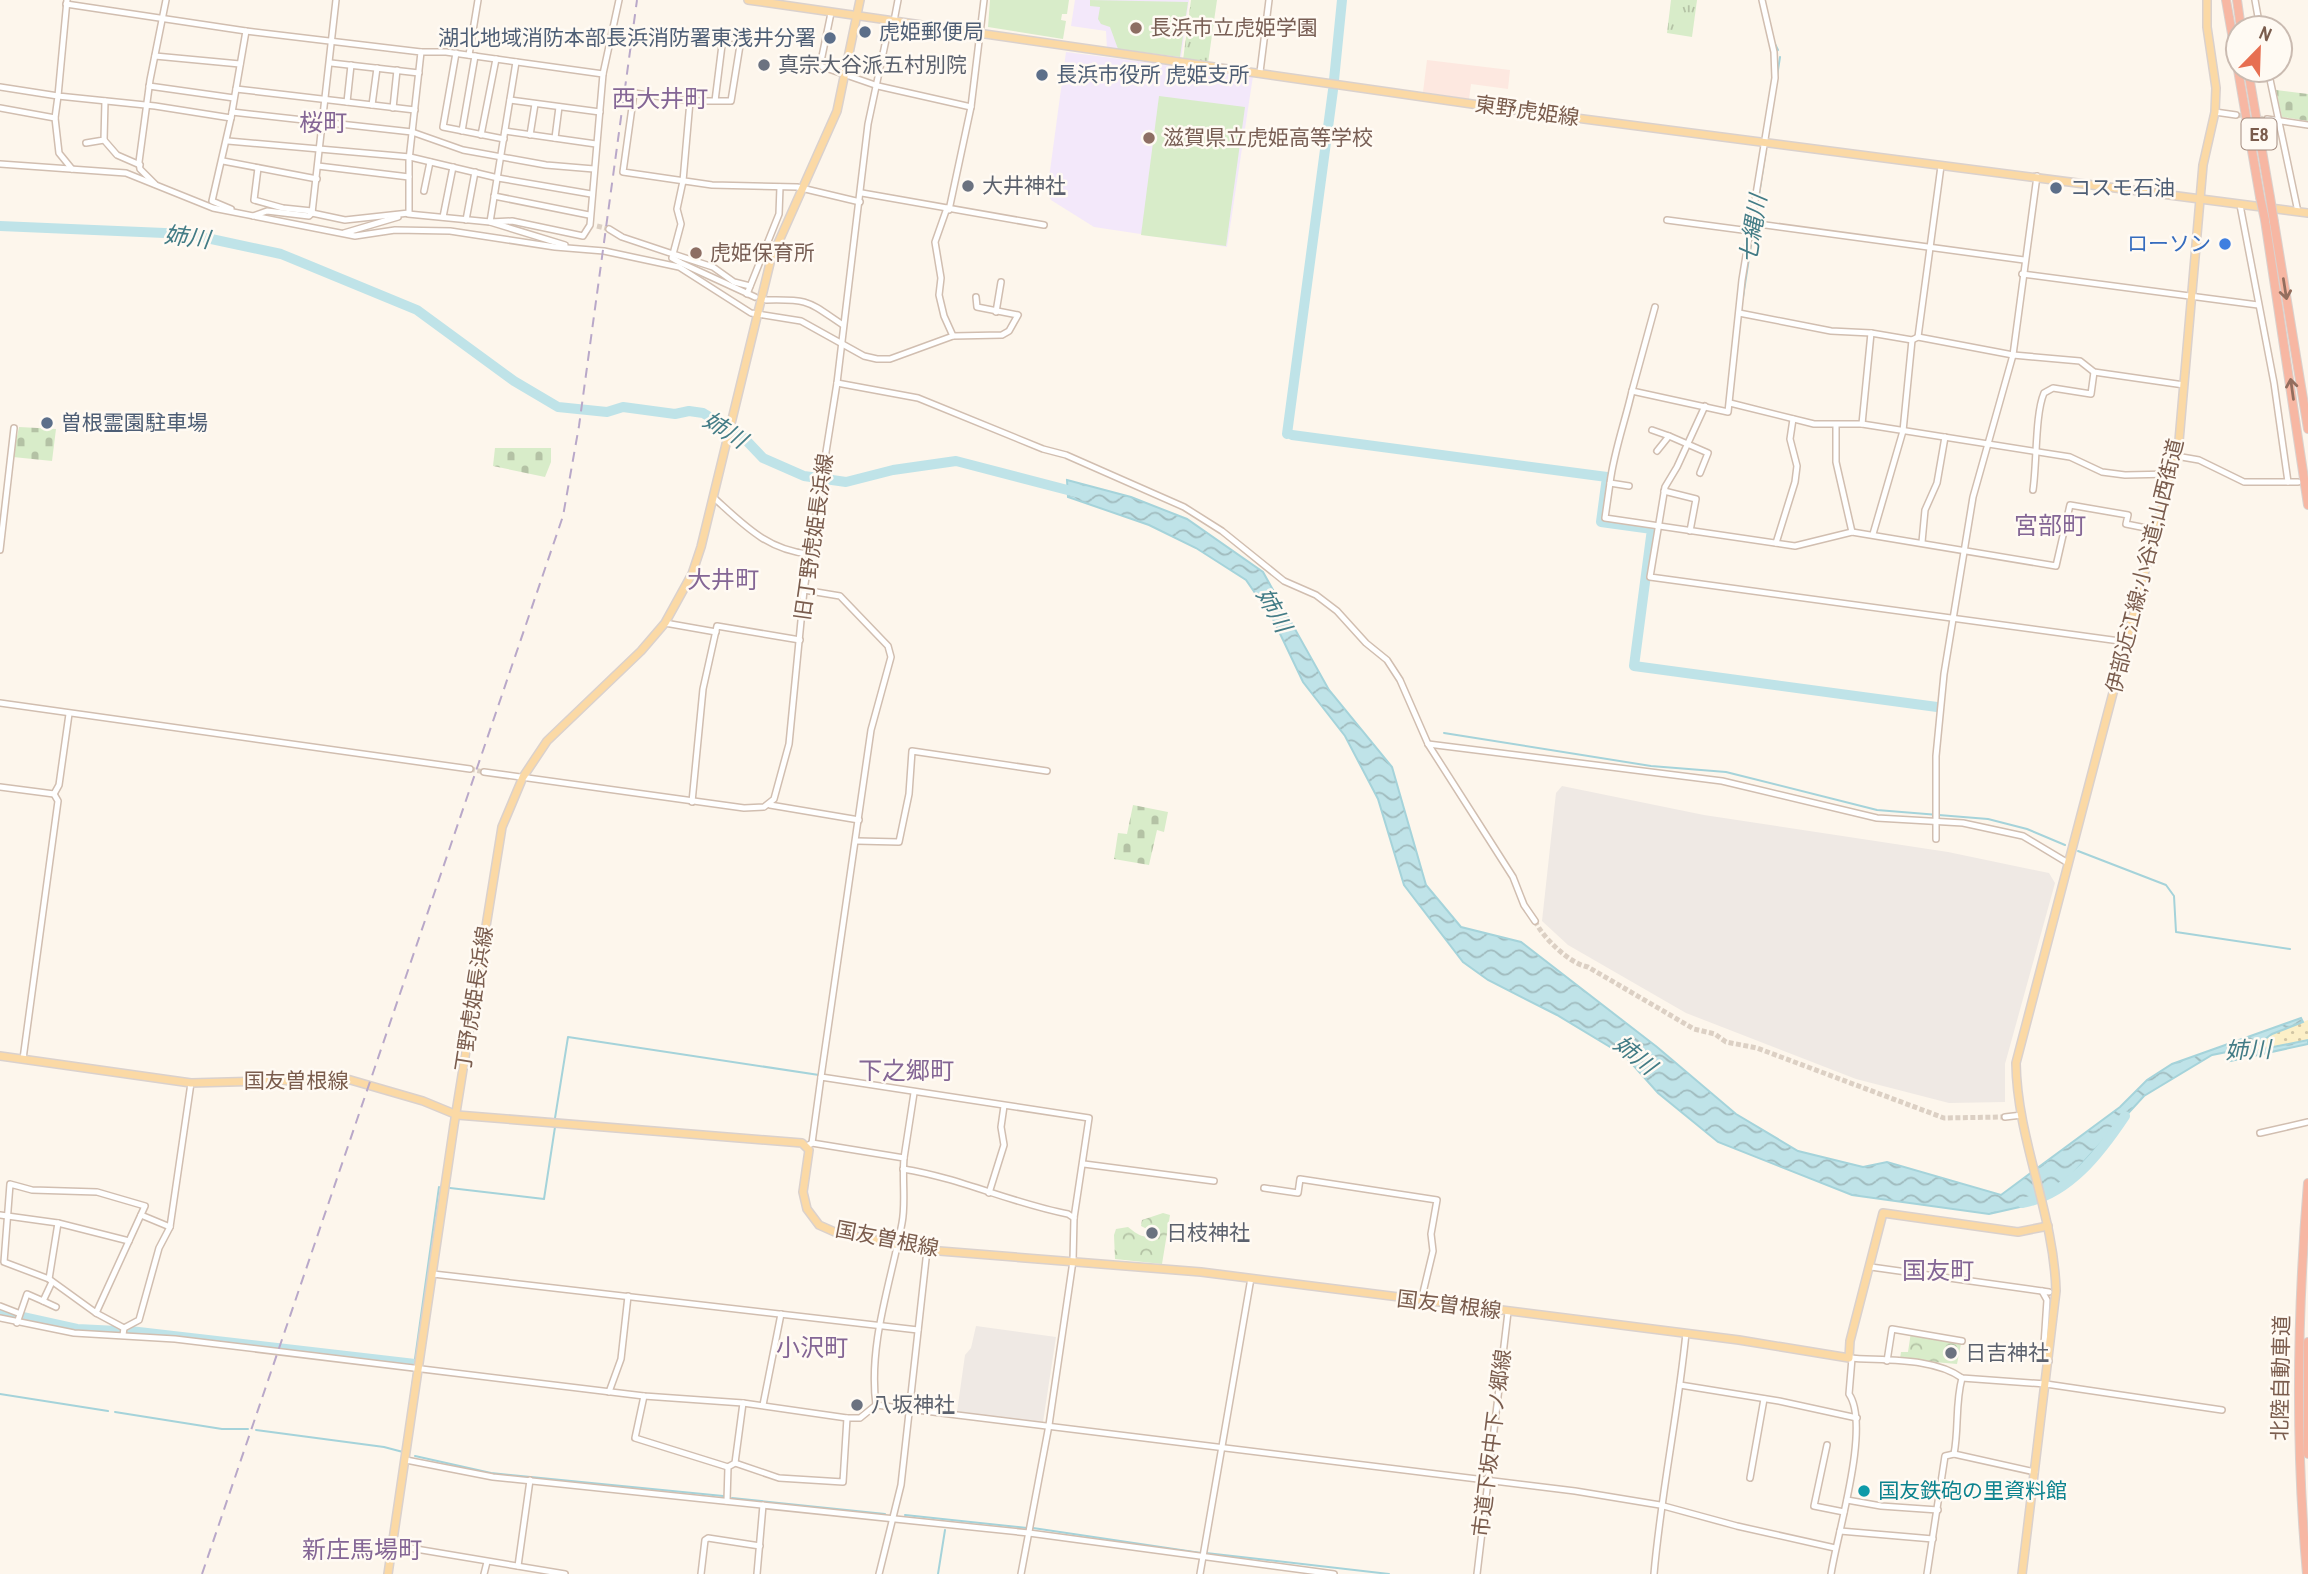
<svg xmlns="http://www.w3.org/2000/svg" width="2308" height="1574" viewBox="0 0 2308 1574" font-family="'Archivo Narrow','Noto Sans JP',sans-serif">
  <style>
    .commercial { fill: #fde8e0 }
    .industrial { fill: #efe9e4 }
    .education { fill: #f3e8fa }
    .grass { fill: url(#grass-tufts) }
    .forest { fill: url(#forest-crowns) }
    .sand { fill: url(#sand-dots) }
    .cemetery { fill: url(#cemetery-stones) }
    .pitch { fill: #d8ecc9 }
    .water { fill: url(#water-waves); stroke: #a5d3da; stroke-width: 2 }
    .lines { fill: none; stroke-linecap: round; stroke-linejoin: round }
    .stream { stroke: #a5d3da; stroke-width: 2 }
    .river { stroke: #bfe3e8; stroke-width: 10 }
    .minor-tunnel { stroke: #dcd0c4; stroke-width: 5; stroke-dasharray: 5 2.5; stroke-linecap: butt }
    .minor-casing { stroke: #d1beb0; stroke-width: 8 }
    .major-casing { stroke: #dad1cd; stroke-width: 10 }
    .highway-casing { stroke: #dad1cd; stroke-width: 10 }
    .minor { stroke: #fff; stroke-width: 5 }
    .major { stroke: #fbd9a5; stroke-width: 7 }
    .highway { stroke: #f7b7a3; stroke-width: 8 }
    .rail { stroke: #b9a8c9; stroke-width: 2; stroke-dasharray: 10 7; stroke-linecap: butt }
    .highway-bridge-casing { stroke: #dad1cd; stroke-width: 10; stroke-linecap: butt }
    .highway-bridge { stroke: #f7b7a3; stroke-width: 8 }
    .oneway { stroke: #936e5e }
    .education-dot { fill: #8d6e63; stroke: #fffaf3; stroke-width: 2.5 }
    .service-dot { fill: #5c6f8a; stroke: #fffaf3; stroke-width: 2.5 }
    .worship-dot { fill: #6b7280; stroke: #fffaf3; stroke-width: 2.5 }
    .shop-dot { fill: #3f7fe0; stroke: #fffaf3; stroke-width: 2.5 }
    .culture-dot { fill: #0f9aa8; stroke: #fffaf3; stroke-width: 2.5 }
    .labels { text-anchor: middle; stroke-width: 5; stroke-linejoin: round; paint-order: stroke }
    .shield { fill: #fffaf3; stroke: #a28b7f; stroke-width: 2 }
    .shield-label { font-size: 19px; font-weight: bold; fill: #7a5c4d }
    .education-label { font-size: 21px; fill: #785e54; stroke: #fffaf3; text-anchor: start }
    .service-label { font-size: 21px; fill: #4e5e75; stroke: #fffaf3; text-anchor: start }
    .worship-label { font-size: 21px; fill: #5b616d; stroke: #fffaf3; text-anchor: start }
    .street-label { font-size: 21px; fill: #7a5c4d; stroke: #fffaf3 }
    .shop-label { font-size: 21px; fill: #366cbe; stroke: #fffaf3; text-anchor: end }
    .culture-label { font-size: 21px; fill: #0d838f; stroke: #fffaf3; text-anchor: start }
    .water-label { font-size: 23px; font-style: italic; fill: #437c86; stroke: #fffaf3 }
    .quarter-label { font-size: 24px; fill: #846695; stroke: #fffaf3 }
  </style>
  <defs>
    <pattern id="grass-tufts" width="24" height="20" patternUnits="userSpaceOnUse" patternTransform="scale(1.75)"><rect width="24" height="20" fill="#d8ecc9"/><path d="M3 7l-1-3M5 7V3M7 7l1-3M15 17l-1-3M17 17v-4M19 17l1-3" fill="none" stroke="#b4c2a5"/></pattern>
    <pattern id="forest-crowns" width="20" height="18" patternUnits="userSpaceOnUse" patternTransform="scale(1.75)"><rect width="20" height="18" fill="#d8ecc9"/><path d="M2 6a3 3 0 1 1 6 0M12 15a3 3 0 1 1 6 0" fill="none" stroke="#b4c2a5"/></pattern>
    <pattern id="sand-dots" width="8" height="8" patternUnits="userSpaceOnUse" patternTransform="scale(1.75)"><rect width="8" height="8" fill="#fcefc7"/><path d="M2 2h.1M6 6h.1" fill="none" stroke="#d1c5a4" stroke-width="1.8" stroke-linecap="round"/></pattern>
    <pattern id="cemetery-stones" width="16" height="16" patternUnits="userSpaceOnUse" patternTransform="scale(1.75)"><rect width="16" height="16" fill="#d8ecc9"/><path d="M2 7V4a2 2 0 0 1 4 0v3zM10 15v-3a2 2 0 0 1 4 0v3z" fill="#b4c2a5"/></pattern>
    <pattern id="water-waves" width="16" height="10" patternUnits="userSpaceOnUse" patternTransform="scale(1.75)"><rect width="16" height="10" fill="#bfe3e8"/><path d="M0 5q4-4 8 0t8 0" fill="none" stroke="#a0bbbe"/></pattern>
  </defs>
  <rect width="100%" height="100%" fill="#fdf6ec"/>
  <path class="commercial" d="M1427,60L1510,70L1508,89L1471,84L1469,99L1423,92Z"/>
  <g class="industrial">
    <path d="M1562,786L1704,815L1948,852L2049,873L2055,883L2005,1064V1102L1949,1103L1856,1079L1686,1013L1568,945L1542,921L1556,793Z"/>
    <path d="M976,1326L1056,1337L1043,1422L957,1412L965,1355L971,1348Z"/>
  </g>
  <g class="education">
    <path d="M1075,0H1189L1181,59L1107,49L1106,31L1071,26Z"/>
    <path d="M1066,52L1253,76L1227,247L1094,227L1051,200L1047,193Z"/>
  </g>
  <g class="grass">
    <path d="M1191,0H1217L1208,63L1183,60Z"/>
    <path d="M1671,0H1697L1692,37L1667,33Z"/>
  </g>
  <g class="forest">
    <path d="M1163,1213L1170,1215L1162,1264L1115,1259L1114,1235L1116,1229L1128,1227C1137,1234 1145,1241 1155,1233L1141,1226L1142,1220Z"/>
    <path d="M1911,1332L1962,1339L1957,1364L1900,1359L1901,1352H1908Z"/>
  </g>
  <path class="sand" d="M2308,1020V1040L2247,1052L2272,1034Z"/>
  <g class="cemetery">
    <path d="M2276,90L2308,94V121L2282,117Z"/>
    <path d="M19,427L56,429L52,461L13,457Z"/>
    <path d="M495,448H551V462L545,477L493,466Z"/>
    <path d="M1133,805L1168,812L1164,832L1157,830L1149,865L1114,859L1118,833L1127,834Z"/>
  </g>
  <g class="pitch">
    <path d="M990,0H1069L1067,14H1062L1061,20L1066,21L1063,39L988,27Z"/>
    <path d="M1090,0L1188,2L1180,57L1118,49L1110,27L1101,24L1098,19L1100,7L1090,6Z"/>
    <path d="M1159,96L1245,107L1226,246L1141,235Z"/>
  </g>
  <path class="water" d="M1067,480L1131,497L1187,519L1263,572L1329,690L1392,767L1426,885L1461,927L1521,942L1657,1047L1736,1114L1798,1151L1863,1167L1887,1162L2001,1195L2120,1107L2147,1080L2172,1064L2301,1018L2303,1022L2272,1034L2248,1052L2308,1040V1044L2230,1061L2227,1052L2212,1055L2144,1096L2067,1180L2024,1206L1989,1214L1852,1195L1718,1142L1658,1093L1625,1056L1557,1015L1488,980L1463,962L1404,885L1378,799L1345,736L1303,682L1273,619L1246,580L1196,548L1149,525L1068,497Z"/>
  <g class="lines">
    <g class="stream">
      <path d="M1774,42L1778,50"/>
      <path d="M1768,135L1780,57"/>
      <path d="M1755,221L1766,149"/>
      <path d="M1743,297L1754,226"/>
      <path d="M1444,733L1651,766L1726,772L1877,810L1988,819L2027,829L2065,845"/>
      <path d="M2078,851L2166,885L2174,896L2176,932L2290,949"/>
      <path d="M555,1118L568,1037L819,1075"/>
      <path d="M450,1188L544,1199L555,1127"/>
      <path d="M414,1366L439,1187"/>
      <path d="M0,1394L108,1411"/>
      <path d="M115,1412L222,1429H248"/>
      <path d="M407,1423L414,1373"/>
      <path d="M256,1430L384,1447L403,1452"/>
      <path d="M415,1456L491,1473L723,1496"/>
      <path d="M732,1498L885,1514"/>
      <path d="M905,1515L1027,1528"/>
      <path d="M1033,1528L1201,1553"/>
      <path d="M1206,1553L1389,1574"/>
      <path d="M938,1574L945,1530"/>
    </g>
    <g class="river">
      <path d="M1334,80L1342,0"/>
      <path d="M0,226L188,234L281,254L417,310L514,381L558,407L607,412L623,407L675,414L689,411L703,413L743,437L763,458L804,476L846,482L893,470L956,461L1079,493"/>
      <path d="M1287,434L1333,90"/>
      <path d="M1292,435L1607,477L1601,522L1652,529L1634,666L1937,707"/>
      <path d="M2022,1203C2069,1195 2101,1152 2125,1116"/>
      <path d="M0,1312L77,1329L118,1331"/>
      <path d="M130,1331L415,1364"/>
    </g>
    <g class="minor-tunnel">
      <path d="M2236,115L2267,119"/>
      <path d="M597,226L609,229"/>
      <path d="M470,769L484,772"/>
      <path d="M1535,921C1543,938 1570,964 1588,967L1694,1029L1715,1034L1726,1042L1757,1048L1944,1118L2005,1117"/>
    </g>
    <g class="minor-casing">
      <g id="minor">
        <path d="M67,0L58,96L155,106L231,118L246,31"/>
        <path d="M2255,0L2260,28"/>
        <path d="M66,4L246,31L421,52L409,160V213L345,220L312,213"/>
        <path d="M831,13L820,66L878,86L971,107"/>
        <path d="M894,21L898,0"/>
        <path d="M421,52H446L603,74"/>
        <path d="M456,53L443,127L504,139"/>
        <path d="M469,55L478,0"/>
        <path d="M155,56L240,64"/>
        <path d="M516,62L490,222L512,221L583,236L590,225L603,74L619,0"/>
        <path d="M331,63L419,73"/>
        <path d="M2268,70L2298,212"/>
        <path d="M1260,72L1269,0"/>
        <path d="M149,86L234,98"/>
        <path d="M0,87L58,96L55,118"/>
        <path d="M236,89L415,110"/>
        <path d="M510,100L600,112"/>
        <path d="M690,101H731L741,39L723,37L715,101"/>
        <path d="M347,102L351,65"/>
        <path d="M372,105L377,68"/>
        <path d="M0,108L55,118L59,153L72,169"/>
        <path d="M393,108L397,70"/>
        <path d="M232,112L412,132L463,150L546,165L594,169"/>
        <path d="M2215,112L2236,115"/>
        <path d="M2267,119L2308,125"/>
        <path d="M462,131L475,56"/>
        <path d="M505,131L596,144"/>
        <path d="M481,135L496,59"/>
        <path d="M530,135L535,104"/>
        <path d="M555,138L559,107"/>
        <path d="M104,140L117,155L140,165"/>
        <path d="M228,141L410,157L498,178L591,194"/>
        <path d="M86,143L104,140L105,101"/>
        <path d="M223,161L317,179"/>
        <path d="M0,164L126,173L213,208L355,236L395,230L450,231L555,247L604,251L679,267L751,313L801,321L864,356L877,359H890L953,336L944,316L939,295L941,278L935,242L947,208"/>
        <path d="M318,166L409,177"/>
        <path d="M258,168L254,200L283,208L312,211"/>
        <path d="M155,184L140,169L139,162L150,80L166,0"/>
        <path d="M424,191L430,162"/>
        <path d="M862,193L1044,225"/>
        <path d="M494,196L589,215"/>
        <path d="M2240,205L2274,383L2288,482"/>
        <path d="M231,209L212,201L231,118"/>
        <path d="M949,210L971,107L984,0"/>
        <path d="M408,214L490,222L565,245"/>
        <path d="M253,216L267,211L309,216L312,213L336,0"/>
        <path d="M443,217L453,167"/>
        <path d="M466,220L475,172"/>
        <path d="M1667,220L1750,231"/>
        <path d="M1751,223L2024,260"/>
        <path d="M609,229L622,237L673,254L672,258L681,263L755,297"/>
        <path d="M344,233L398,217"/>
        <path d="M2022,274L2258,305"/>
        <path d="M750,286L734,282L713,267L673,254L681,224L677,209L683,181L690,101L634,93L623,172L712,185L797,187L860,202"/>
        <path d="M747,294L779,214L780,187"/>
        <path d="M766,300C810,299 807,301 843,325"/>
        <path d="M1655,307L1632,391L1728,412L1742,280L1775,78L1774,52L1762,0"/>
        <path d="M996,312L1001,282"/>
        <path d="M1739,313L1831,331L1871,333L1912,340L1918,337L2013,355L2080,361L2094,372L2184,385"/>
        <path d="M953,336L1002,335L1009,331L1018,315L977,307L976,297"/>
        <path d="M1918,337L1941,166"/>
        <path d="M837,383L918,398L1043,449L1066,455L1184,507L1222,531L1284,581L1316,595L1337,611L1366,643L1387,660L1400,680L1428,744L1513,877L1524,905L1535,921"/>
        <path d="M1730,403L1814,424H1862L2070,457L2102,472L2125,475L2172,474"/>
        <path d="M1705,406L1677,467L1665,487L1650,577L2127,642"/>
        <path d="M1862,424L1871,333"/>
        <path d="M1836,425V462L1852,532"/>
        <path d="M1652,430L1669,436L1657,451"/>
        <path d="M1669,436L1708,453L1700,473"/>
        <path d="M2176,456L2199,460L2244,482H2298"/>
        <path d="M1610,483L1605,518L1795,546L1852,532L2056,566L2070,505L2128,515L2126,524L2156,530"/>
        <path d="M1629,486L1610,483C1614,451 1625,422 1632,391"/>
        <path d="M2033,490C2037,463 2035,414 2044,393L2053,388L2091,394L2094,372"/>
        <path d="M1664,491L1696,499L1690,531"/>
        <path d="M713,497C744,525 767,550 809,554"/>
        <path d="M1873,534L1903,431L1912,340"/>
        <path d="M1922,542L1925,510L1937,483L1945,437"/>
        <path d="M1776,543L1795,482L1797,466L1790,439L1793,419"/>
        <path d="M0,550L14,428"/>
        <path d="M804,590L840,596L888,646L891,657L871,730L821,1077"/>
        <path d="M665,623L716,632"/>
        <path d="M0,703L470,769"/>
        <path d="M1428,744L1722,781L1877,818L1963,823L2023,836L2068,863"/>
        <path d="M484,772L744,808L764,807L774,799L789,744L804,590L837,383L868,124L890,21"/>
        <path d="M0,787L54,794L59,785L69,714"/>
        <path d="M692,802L703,689L717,626L800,640"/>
        <path d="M770,805L859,820"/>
        <path d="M1936,839V756L1944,674L1973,497L2013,355L2037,176"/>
        <path d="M857,841L899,842L909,794L912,751L1047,771"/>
        <path d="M23,1059L58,801L54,794"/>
        <path d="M2005,1117L2022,1115"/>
        <path d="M2260,1133L2308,1122"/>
        <path d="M812,1143L904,1158C902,1180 906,1203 902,1223C891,1282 868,1344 876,1405"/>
        <path d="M807,1146L812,1143L821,1077L1089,1118L1074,1218L1073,1261L1049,1425L1021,1574"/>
        <path d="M904,1158L914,1093"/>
        <path d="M1084,1164L1214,1181"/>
        <path d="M903,1169C960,1178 1011,1203 1068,1214L1074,1218"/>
        <path d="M10,1184L32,1190L97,1192L145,1206L96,1313L49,1279L4,1262Z"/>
        <path d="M1264,1188L1298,1193L1300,1179L1437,1200L1431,1234L1433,1251L1421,1301"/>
        <path d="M989,1193L1004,1145L1001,1127L1004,1106"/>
        <path d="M0,1215L58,1223"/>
        <path d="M141,1215L170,1227"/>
        <path d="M1871,1267L2049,1292"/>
        <path d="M433,1274L918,1330"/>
        <path d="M49,1279L58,1223L129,1241"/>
        <path d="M2042,1291L2047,1300L2043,1360L2049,1361"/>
        <path d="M43,1301L56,1307"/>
        <path d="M0,1306L18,1313"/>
        <path d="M96,1313L124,1328"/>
        <path d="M0,1318L74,1333L175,1339L644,1396L743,1403L847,1418H860L876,1405L1575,1491L1660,1505L1737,1526L1835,1548"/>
        <path d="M17,1323L27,1294L43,1301L52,1282"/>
        <path d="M123,1335L124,1328L139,1320L159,1248L170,1227L191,1083"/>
        <path d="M1849,1358C1883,1361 1933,1357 1962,1378L2046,1384L2222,1410"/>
        <path d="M1887,1361L1892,1329L1962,1341"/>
        <path d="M1680,1385L1779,1401L1857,1418"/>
        <path d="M609,1392L621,1359L628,1296"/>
        <path d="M644,1396L635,1438L728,1467"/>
        <path d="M763,1405L781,1314"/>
        <path d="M1827,1445L1814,1506L1844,1512"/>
        <path d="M1954,1454C1959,1428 1955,1404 1962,1378"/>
        <path d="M406,1460L493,1477L1029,1533L1334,1574"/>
        <path d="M735,1463L779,1478L843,1482L847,1418"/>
        <path d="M1750,1478L1764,1399"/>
        <path d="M1847,1500L1881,1506L1938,1510"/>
        <path d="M727,1501L728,1467L735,1463L743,1403"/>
        <path d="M1840,1531L1933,1539"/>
        <path d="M392,1545L565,1574"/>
        <path d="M518,1566L530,1480"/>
        <path d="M484,1574L487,1562"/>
        <path d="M701,1574L705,1540L708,1538L760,1546"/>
        <path d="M757,1574L763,1505"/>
        <path d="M879,1574L901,1485L927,1250"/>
        <path d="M1200,1574L1251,1278"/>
        <path d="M1477,1574L1508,1312"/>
        <path d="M1654,1574C1661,1493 1678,1414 1686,1333"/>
        <path d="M1831,1574C1837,1534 1871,1426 1849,1394L1852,1358"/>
        <path d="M1927,1574L1945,1456L1954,1454L2035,1472"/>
      </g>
    </g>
    <g class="major-casing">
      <g id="major">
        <path d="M748,0L1507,109L2308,213"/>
        <path d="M0,1056L191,1083L347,1079L423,1101L457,1115L802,1143L809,1150L803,1192L807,1209L819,1225L837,1233L927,1250L1201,1272L1739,1340L1849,1358L1850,1341L1883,1213L2018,1232L2048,1226"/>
        <path d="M388,1574L454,1125L502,827L523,777L547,741L641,651L665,623L692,574L701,547L771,259L837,111L860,0"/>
        <path d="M2022,1574L2056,1291C2054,1213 2017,1140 2016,1063L2179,441L2203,165L2215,112L2216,88L2207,27V0"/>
      </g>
    </g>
    <g class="highway-casing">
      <g id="highway">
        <path d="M2226,0L2238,68"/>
        <path d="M2237,0L2241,28"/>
        <path d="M2238,70L2260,197"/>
        <path d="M2248,70L2270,197"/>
        <path d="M2265,220L2308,505"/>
        <path d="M2274,222L2308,429"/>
        <path d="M2308,1342V1454"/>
        <path d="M2307,1574C2295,1443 2297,1314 2308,1183"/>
      </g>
    </g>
    <use href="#minor" class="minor"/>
    <use href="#major" class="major"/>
    <use href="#highway" class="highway"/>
    <path class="rail" d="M202,1574L563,516L579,426L637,0"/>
    <g class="highway-bridge-casing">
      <g id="highway-bridge">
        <path d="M2260,197L2265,220"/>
        <path d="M2270,197L2274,222"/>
      </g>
    </g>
    <use href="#highway-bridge" class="highway-bridge"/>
  </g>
  <defs><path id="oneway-shaft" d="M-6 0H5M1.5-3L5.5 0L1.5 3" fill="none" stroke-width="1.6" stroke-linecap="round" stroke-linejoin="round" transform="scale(1.75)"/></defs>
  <g class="oneway">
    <use href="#oneway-shaft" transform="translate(2285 289) rotate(81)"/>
    <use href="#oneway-shaft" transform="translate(2292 389) rotate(-98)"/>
  </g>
  <g class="education-dot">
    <circle cx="1136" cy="28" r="7"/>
    <circle cx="1149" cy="138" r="7"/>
    <circle cx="696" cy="253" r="7"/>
  </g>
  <g class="service-dot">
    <circle cx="865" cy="32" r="7"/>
    <circle cx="830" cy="38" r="7"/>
    <circle cx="1042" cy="75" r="7"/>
    <circle cx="2056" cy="188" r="7"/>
    <circle cx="47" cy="423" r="7"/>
  </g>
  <g class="worship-dot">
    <circle cx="764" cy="65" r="7"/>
    <circle cx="968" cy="186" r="7"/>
    <circle cx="1152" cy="1233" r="7"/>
    <circle cx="1951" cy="1353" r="7"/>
    <circle cx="857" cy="1405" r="7"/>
  </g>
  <circle class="shop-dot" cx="2225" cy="244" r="7"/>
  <circle class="culture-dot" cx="1864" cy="1491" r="7"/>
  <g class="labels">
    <rect class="shield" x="2241.5" y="118.5" width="35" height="31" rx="5"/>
    <g class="shield-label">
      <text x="2259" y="141">E8</text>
    </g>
    <g class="education-label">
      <text x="1150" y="35">長浜市立虎姫学園</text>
      <text x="1163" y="145">滋賀県立虎姫高等学校</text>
      <text x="710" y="260">虎姫保育所</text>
    </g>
    <g class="service-label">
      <text x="879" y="39">虎姫郵便局</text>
      <text x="816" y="45" text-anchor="end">湖北地域消防本部長浜消防署東浅井分署</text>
      <text x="1056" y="82">長浜市役所 虎姫支所</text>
      <text x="2070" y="195">コスモ石油</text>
      <text x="61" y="430">曽根霊園駐車場</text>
    </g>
    <g class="worship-label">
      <text x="778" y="72">真宗大谷派五村別院</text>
      <text x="982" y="193">大井神社</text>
      <text x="1166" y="1240">日枝神社</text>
      <text x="1965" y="1360">日吉神社</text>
      <text x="871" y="1412">八坂神社</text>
    </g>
    <g class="street-label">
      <text transform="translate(1527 111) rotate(8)" y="7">東野虎姫線</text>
      <text transform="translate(814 537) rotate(-82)" y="7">旧丁野虎姫長浜線</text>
      <text transform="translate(2145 566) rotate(-76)" y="7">伊部近江線;小谷道;山西街道</text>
      <text transform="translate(474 999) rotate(-81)" y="7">丁野虎姫長浜線</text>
      <text x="296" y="1088">国友曽根線</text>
      <text transform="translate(887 1239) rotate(11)" y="7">国友曽根線</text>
      <text transform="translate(1449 1305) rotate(7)" y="7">国友曽根線</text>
      <text transform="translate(2281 1378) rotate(-89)" y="7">北陸自動車道</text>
      <text transform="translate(1492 1443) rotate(-83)" y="7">市道下坂中下ノ郷線</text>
    </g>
    <g class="shop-label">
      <text x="2211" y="251">ローソン</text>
    </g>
    <g class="culture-label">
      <text x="1878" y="1498">国友鉄砲の里資料館</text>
    </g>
    <g class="water-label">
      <text transform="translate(1753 229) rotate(-81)" y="8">七縄川</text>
      <text transform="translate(187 237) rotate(7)" y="8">姉川</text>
      <text transform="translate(725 430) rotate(32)" y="8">姉川</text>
      <text transform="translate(1274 610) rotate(61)" y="8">姉川</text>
      <text transform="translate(2248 1050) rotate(-2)" y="8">姉川</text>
      <text transform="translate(1635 1055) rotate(39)" y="8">姉川</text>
    </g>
    <g class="quarter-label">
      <text x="660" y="107">西大井町</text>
      <text x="323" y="131">桜町</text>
      <text x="2050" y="534">宮部町</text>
      <text x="723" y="588">大井町</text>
      <text x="906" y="1079">下之郷町</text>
      <text x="1938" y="1279">国友町</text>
      <text x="812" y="1356">小沢町</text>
      <text x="362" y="1558">新庄馬場町</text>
    </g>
  </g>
  <g transform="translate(2259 49) rotate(23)"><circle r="33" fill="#fffaf3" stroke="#cabbb1" stroke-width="2"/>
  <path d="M0-5L12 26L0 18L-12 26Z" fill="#e76f51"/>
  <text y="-10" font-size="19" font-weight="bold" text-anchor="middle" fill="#7a5c4d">N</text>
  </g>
</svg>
